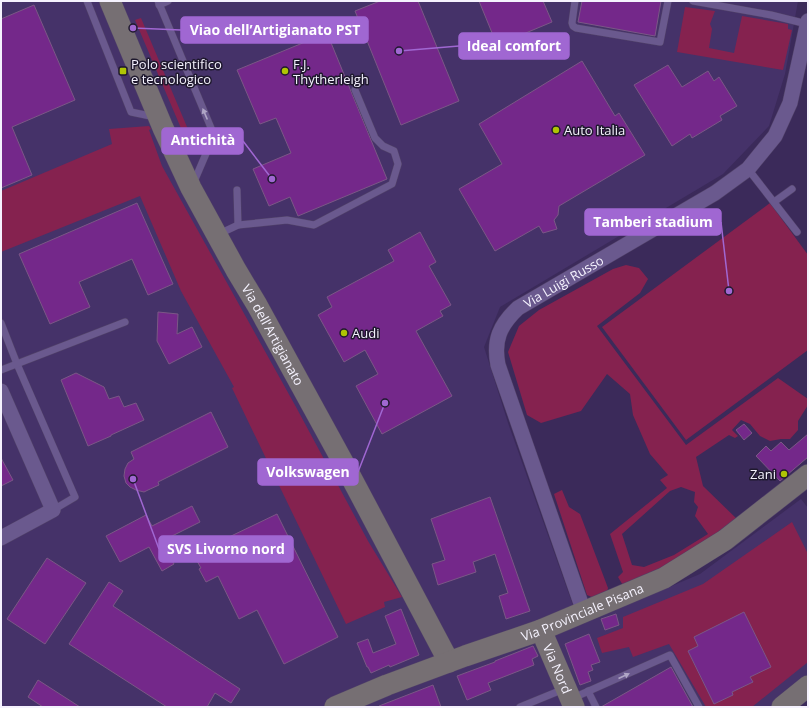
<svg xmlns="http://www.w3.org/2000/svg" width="809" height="708" viewBox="0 0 809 708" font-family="'Open Sans',sans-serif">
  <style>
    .built { fill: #453269 }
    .green { fill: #85224f; fill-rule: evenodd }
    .building { fill: #74288a; stroke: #7b5786 }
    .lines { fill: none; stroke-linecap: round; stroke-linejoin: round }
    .lane-casing { stroke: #514268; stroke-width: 8 }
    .street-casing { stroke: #514268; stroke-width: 16 }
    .secondary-casing { stroke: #514268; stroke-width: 22 }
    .lane { stroke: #6a598e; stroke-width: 7 }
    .street { stroke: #6a598e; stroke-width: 15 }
    .secondary { stroke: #766f73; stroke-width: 21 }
    .oneway { fill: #b0a6c6 }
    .poi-dot { fill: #afc505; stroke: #1f192e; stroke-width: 1.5 }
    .labels { text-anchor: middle; stroke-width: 3; stroke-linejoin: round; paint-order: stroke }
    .poi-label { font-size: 13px; fill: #f5f2fe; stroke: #1f192e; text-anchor: start }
    .street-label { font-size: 13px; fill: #f5f2fe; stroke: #1f192e }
    .leader { fill: none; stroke: #a067d2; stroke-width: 1.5 }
    .callout-dot { fill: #a067d2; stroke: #1f192e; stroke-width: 1.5 }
    .callout { fill: #a067d2; stroke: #a067d2; stroke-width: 1.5 }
    .callout-label { font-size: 14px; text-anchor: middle; font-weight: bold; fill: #fff }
  </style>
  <rect width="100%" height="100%" fill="#3b2a5a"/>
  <path class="built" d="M1,1H798L785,74L769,126L723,174L500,307L484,347L508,423L580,625L700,574L801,499L808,508V678L773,707H1Z"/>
  <g class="green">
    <path d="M685,7L715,11L710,24L712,29L709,48L734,53L742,16L788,24V29L792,30L783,70L677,52Z"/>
    <path d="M141,18L190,134L196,132L198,137L195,143H189L186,140L135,20Z"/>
    <path d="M149,126L151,129L149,130L162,166L296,407L368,541L402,597L384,602L385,607L346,624L232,388L234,387L181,291L140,196L1,252V191L112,144L109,129Z"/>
    <path d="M770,203L808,255V350L686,440L602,327Z"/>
    <path d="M626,265L639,268L648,279L640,293L597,326L686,445L778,378L808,399V405L798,421V430L790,439H781L770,441L760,436L750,424L741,420L732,430L738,436L735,438L729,435L696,457L703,486L739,521L679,563L624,587L618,577L623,572L610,534L667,488L660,480L668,475L650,454L633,415L630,394L607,374L581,411L541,423L527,415L508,352L519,326L539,310L613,269ZM681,487L695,492L694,502L698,507L695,516L708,534L674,555L644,567L632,565L622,534L670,491Z"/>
    <path d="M562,490L569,507L580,514L608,588L607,592L594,598L587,595L554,494Z"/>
    <path d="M792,522L808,554V662L752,707H706L669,644L633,657L629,647L602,653L597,638L623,628V617L703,584ZM744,613L750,677L753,682L732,692L733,695L714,704L688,651L698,646L694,637Z"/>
  </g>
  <g class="building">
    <path d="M380,1H418L459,101L401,125L355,11Z"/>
    <path d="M479,1H543L552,22L497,45Z"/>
    <path d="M582,1H661L655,36L578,22Z"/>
    <path d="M34,5L75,100L12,127L32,175L1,188V19Z"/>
    <path d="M327,33L387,179L298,216L290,197L269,206L253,169L291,153L276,118L260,124L237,70Z"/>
    <path d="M582,61L615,116L619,113L645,155L559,206L558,215L554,220L557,229L543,233L539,226L495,251L459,189L502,164L479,124Z"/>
    <path d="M668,65L682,87L708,71L714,81L719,77L737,106L720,116L722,120L692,138L690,134L672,146L634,85Z"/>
    <path d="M137,203L173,284L148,295L132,259L79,282L90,307L50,324L19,254Z"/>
    <path d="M420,232L436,262L429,266L451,305L440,311L443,316L416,331L452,396L382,434L356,386L378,374L365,350L344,362L318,315L332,307L327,297L394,261L388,250Z"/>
    <path d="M158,312L178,314L177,334L192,327L202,347L169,364L157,341Z"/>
    <path d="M76,373L104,387L109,399L119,396L124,407L136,403L144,420L111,435V436L88,446L61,380Z"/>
    <path d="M211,412L228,447L158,482L159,485L148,490L144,492L136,490L130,487L126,483L124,476L125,469L128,463L134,459L131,452Z"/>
    <path d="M744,424L752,433L744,440L736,430Z"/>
    <path d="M808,434V457L780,481L756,456L766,446L771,451L781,442L789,450Z"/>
    <path d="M1,458L13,480L1,486Z"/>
    <path d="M490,497L530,611L506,619L499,596L508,593L495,554L473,562L476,572L438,585L432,564L445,560L431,519Z"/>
    <path d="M192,506L200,522L162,541L174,564L162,571L149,547L120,562L106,536L146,515L152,526Z"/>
    <path d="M277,514L338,637L284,664L257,610L239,619L218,576L206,582L199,569L201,568L193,554L204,549Z"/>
    <path d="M47,558L86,583L45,644L7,619Z"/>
    <path d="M109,582L123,591L113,606L240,689L231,703L215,693L207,707H167L69,644Z"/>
    <path d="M401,609L419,655L390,667L389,665L371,673L368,667H367L357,643L368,639L373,653L396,644L385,616Z"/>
    <path d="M744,612L771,667L750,677L753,682L732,692L733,695L714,704L688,651L698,646L694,637Z"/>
    <path d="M616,614L619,625L605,630L601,619Z"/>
    <path d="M589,634L600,662L591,665L593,670L588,672L591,681L580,685L565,644Z"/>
    <path d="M533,646L538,656L532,659L534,665L488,683L491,690L467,700L457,676L495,662V661Z"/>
    <path d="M671,667L693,707H601Z"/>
    <path d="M38,680L80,707H43L28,697Z"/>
    <path d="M433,685L441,707H379V706Z"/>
  </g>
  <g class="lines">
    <g class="lane-casing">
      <g id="lane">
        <path d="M87,1L131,112L155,117"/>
        <path d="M158,1L214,135L193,184"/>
        <path d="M575,1L572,23L573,26L576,28L660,42L668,1"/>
        <path d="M693,1L771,15L807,24"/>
        <path d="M159,5L168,1"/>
        <path d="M748,169L797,232"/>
        <path d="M237,190L238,225"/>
        <path d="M774,202L792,189"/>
        <path d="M219,234L238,225L287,220L314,225L392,184L398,164L394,151L383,146L375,138L355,90"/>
        <path d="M1,323L17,364L75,497L53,510"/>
        <path d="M1,370L125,322"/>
        <path d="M588,691L596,707"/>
        <path d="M573,698L670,655L699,707"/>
        <path d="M520,707L564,689"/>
      </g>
    </g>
    <g class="street-casing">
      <g id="street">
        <path d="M1,391L53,510L1,538"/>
        <path id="s1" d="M584,612L498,365C493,340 500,325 518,308L715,193L748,169L775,136L790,103L808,21"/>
      </g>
    </g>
    <g class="secondary-casing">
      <g id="secondary">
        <path id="s2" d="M110,1L163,128L191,188L236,270L257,305L343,462L449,662"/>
        <path id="s3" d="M541,630L574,707"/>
        <path id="s4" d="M335,707L387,685L465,656L541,630L664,578L725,540L808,475"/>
        <path d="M782,707L808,686"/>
      </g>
    </g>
    <use href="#lane" class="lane"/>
    <use href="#street" class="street"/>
    <use href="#secondary" class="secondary"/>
  </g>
  <defs><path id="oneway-solid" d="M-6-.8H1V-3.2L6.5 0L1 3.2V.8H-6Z"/></defs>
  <g class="oneway">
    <use href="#oneway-solid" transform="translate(205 114) rotate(-113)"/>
    <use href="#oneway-solid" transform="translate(624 676) rotate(-24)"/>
  </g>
  <g class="poi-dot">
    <rect x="119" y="67" width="8" height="8" rx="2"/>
    <circle cx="285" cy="71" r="4"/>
    <circle cx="556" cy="130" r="4"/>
    <circle cx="344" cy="333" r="4"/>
    <circle cx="784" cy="474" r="4"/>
  </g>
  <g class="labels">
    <g class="poi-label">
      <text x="131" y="69">Polo scientifico<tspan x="131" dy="15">e tecnologico</tspan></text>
      <text x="293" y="69">F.J.<tspan x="293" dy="15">Thytherleigh</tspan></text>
      <text x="564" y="135">Auto Italia</text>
      <text x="352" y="338">Audi</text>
      <text x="776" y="479" text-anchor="end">Zani</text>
    </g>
    <g class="street-label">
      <text dy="5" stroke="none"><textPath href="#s1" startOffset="378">Via Luigi Russo</textPath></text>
      <text dy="5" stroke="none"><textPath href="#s2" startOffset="372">Via dell'Artigianato</textPath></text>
      <text dy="5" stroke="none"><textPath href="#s4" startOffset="265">Via Provinciale Pisana</textPath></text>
      <text dy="5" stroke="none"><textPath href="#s3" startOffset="42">Via Nord</textPath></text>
    </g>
  </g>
  <path class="leader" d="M133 28L181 30M399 51L459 46M272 179L243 141M729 291L721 222M385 403L358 472M133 479L159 549"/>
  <g class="callout-dot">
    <circle cx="133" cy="28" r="4"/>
    <circle cx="399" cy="51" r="4"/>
    <circle cx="272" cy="179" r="4"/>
    <circle cx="729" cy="291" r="4"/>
    <circle cx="385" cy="403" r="4"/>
    <circle cx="133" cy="479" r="4"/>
  </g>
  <g class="callout">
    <rect x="181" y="17" width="187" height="26" rx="4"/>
    <rect x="459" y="33" width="110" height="26" rx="4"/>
    <rect x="162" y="128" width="81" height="26" rx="4"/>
    <rect x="585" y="209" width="136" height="26" rx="4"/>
    <rect x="258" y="459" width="100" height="26" rx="4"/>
    <rect x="159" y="536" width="134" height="26" rx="4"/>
  </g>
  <g class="callout-label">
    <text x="275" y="35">Viao dell’Artigianato PST</text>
    <text x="514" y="51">Ideal comfort</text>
    <text x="203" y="145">Antichità</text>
    <text x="653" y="227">Tamberi stadium</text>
    <text x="308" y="477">Volkswagen</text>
    <text x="226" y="554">SVS Livorno nord</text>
  </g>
  <rect width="809" height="708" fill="none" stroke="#f5f2fe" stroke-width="4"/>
</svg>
